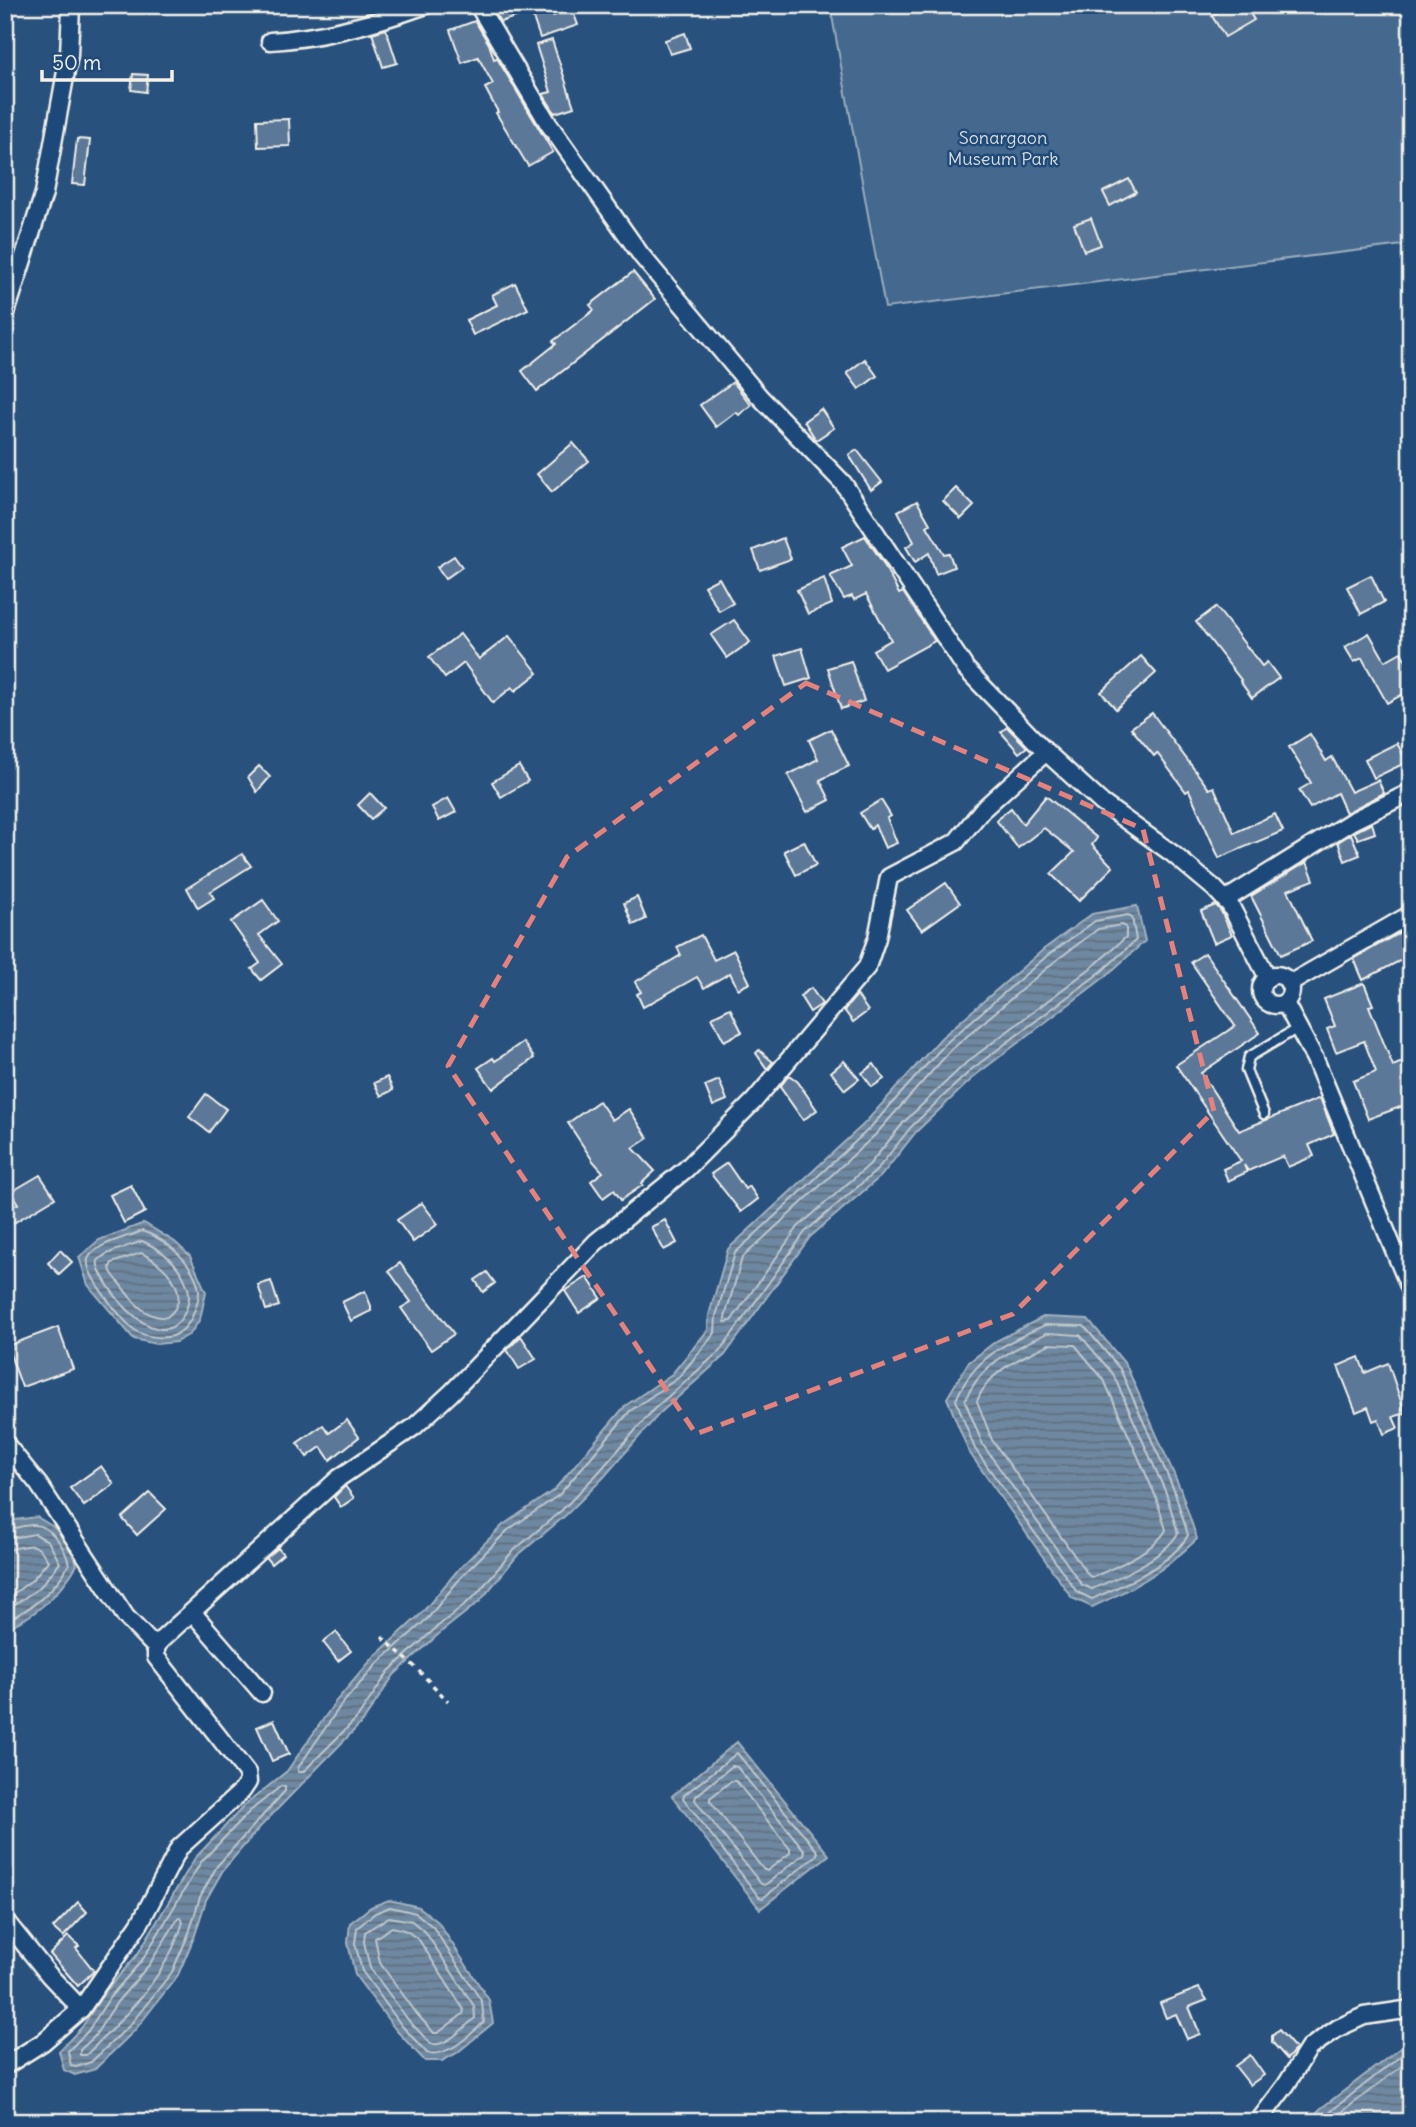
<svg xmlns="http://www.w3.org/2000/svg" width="1416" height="2127" viewBox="0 0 1416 2127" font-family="Delius,sans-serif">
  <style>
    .green { fill: #45688e; stroke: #9cacbb; stroke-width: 2 }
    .water { fill: url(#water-rules); stroke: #a4b2be; stroke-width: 2 }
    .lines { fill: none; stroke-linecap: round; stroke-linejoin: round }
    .shore { stroke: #bec7cc; stroke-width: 2 }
    .building { fill: #5b7899; stroke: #f4f1e8; stroke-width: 2 }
    .lane-casing { stroke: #f4f1e8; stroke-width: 13 }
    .street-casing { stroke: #f4f1e8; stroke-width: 21 }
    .path { stroke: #f4f1e8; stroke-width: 3.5; stroke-dasharray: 5 5; stroke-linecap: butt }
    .lane { stroke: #1f4a7a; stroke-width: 8 }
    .street { stroke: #1f4a7a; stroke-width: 16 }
    .marked { fill: none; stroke: #e4827e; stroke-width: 5; stroke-dasharray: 14 9; stroke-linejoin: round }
    .labels { text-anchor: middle; stroke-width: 5; stroke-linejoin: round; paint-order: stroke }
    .park-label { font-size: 18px; fill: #dadcda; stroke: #1f4a7a }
  </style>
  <defs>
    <pattern id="water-rules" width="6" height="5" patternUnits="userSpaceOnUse" patternTransform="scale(1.75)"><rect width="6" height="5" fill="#6e88a2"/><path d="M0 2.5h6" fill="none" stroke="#5f6e7d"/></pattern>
  </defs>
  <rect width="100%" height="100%" fill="#28517e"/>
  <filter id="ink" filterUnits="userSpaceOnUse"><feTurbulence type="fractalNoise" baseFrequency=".0143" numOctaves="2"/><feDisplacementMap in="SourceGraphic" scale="14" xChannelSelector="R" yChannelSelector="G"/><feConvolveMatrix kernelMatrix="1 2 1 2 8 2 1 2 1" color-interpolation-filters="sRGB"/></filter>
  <g filter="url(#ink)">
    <path class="green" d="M830,5H1411V244L885,308Z"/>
    <g class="water">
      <path d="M1137,906L1145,941L1106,976L977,1074L916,1132L881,1176L810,1237L725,1355L659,1414L603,1478L566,1515L517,1556L480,1601L441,1632L394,1675L363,1721L260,1827L223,1870L206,1900L195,1935L178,1975L135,2030L95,2069L75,2075L64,2070L59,2051L82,2027L104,1993L137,1955L195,1858L245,1805L287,1771L336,1701L373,1658L422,1613L457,1571L503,1525L554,1490L625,1406L672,1374L708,1330L709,1315L728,1249L864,1124L941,1038L1044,949L1092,914Z"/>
      <path d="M144,1223L175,1242L190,1256L206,1292L200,1319L190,1334L176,1342L156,1344L134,1339L88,1285L79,1257L99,1240Z"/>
      <path d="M1043,1317L1088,1319L1126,1365L1180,1488L1197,1539C1163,1572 1134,1588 1092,1607L1072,1598L969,1452L947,1398L968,1363L996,1341Z"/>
      <path d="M37,1517C62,1531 69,1538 77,1565C61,1592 35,1618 5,1628V1524L15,1520Z"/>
      <path d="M737,1742L829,1855L760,1909L672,1796Z"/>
      <path d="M389,1900L419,1907L438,1922L489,2000L493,2023L457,2053L442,2061H425L396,2030L355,1975L348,1943L350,1923L371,1907Z"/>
      <path d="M1411,2040V2113L1398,2122H1307L1320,2109Z"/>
    </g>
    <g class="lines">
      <g class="shore">
        <path d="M1128,915L1132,917L1136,940L1102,971L972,1069L911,1127L876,1171L805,1232L720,1351L654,1409L598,1473L562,1510L512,1552L475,1596L437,1627L389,1671L358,1717L303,1772H298V1768L341,1705L378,1663L428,1618L462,1576L508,1530L559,1495L630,1411L678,1378L715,1333L716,1316L735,1253L869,1129L946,1043L1048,955L1095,921Z"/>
        <path d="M1122,925L1126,927V937L1096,964L967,1062L905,1121L869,1165L798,1227L731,1321L725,1322V1317L742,1258L875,1135L952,1049L1054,962L1098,929Z"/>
        <path d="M142,1231C166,1239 196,1264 199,1291C199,1297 196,1307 194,1312C191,1322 183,1332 173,1336C163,1339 145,1337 136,1331C124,1323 80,1270 89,1257C100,1242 126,1238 142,1231Z"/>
        <path d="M142,1241C163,1250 179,1263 187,1285C191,1295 188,1307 183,1316C155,1362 93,1273 98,1261C102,1253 133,1245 142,1241Z"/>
        <path d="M141,1253C163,1262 196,1295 167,1317C141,1320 126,1291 111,1272L110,1267L112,1263Z"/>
        <path d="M1045,1325L1084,1326L1120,1369L1174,1490L1188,1535C1173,1564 1121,1586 1092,1599L1077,1592L975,1449L956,1400C973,1358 1006,1343 1045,1325Z"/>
        <path d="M1047,1333L1080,1335L1113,1374L1166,1493L1178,1533C1164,1558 1118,1578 1092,1589L1082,1585L983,1445L965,1401C980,1364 1013,1349 1047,1333Z"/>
        <path d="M1049,1344L1075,1345L1104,1380L1156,1497L1166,1530C1155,1550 1114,1568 1093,1577L1089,1576L992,1440L977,1401C989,1370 1021,1358 1049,1344Z"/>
        <path d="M5,1530C14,1529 23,1525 33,1525C52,1525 65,1548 69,1564C58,1587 30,1612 5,1620"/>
        <path d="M5,1539L35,1534L48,1541L60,1563L39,1588L5,1611"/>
        <path d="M5,1550C28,1548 34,1536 48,1561L32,1580L5,1600"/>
        <path d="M737,1753L818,1852L816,1856L763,1898L759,1897L683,1798L684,1795Z"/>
        <path d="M732,1766L737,1767L805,1851L804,1854L765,1885L761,1884L695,1800L696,1796Z"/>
        <path d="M731,1781H736L790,1849V1853L767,1871L763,1869L710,1801V1798Z"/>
        <path d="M281,1786H285V1791L217,1866L200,1897L189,1933L172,1972L130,2025L91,2062L76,2067L71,2066L68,2051L88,2031L110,1997L143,1959L201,1862L250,1811Z"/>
        <path d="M390,1907L416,1913L433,1927L482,2002L484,2022C469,2036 449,2057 427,2053L402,2026L362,1971L355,1943L357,1928L375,1913Z"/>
        <path d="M179,1917L183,1922C167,1976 126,2016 86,2055H80V2050L94,2037L117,2002L149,1965Z"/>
        <path d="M389,1917L412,1921L426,1933L474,2006L475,2018C463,2028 447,2047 431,2044L409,2021L370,1968L364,1942L365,1932Z"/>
        <path d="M392,1927L407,1931L419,1940L464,2010L463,2014L438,2033H434L417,2014L380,1963L375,1938Z"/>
        <path d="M1317,2122L1411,2048"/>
        <path d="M1329,2122L1411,2059"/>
      </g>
    </g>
    <g class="building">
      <path d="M491,5H543L546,14L552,12L553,16L572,9L578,25L540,38L531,12L500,22Z"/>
      <path d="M1230,5H1245L1254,20L1225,37L1212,16Z"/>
      <path d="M475,21L489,44L494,59L497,58L553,152L528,166L496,113L498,112L485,88L493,84L478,57L462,63L450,30Z"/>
      <path d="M386,29L397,63L383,67L372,33Z"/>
      <path d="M685,33L690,48L670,54L665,40Z"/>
      <path d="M552,40L574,107L555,113L543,94L551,92L536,45Z"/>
      <path d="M133,74L148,75L146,92L131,90Z"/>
      <path d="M289,119L290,146L258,147L257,120Z"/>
      <path d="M77,139L90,140L85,185L72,184Z"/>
      <path d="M1129,179L1136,192L1110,206L1103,192Z"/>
      <path d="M1091,218L1101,245L1084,251L1074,224Z"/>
      <path d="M633,272L655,299L537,391L522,371L556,344L553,341L594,310L590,305Z"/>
      <path d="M515,283L528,309L473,335L466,320L497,305L492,295Z"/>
      <path d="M865,359L877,376L859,389L847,373Z"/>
      <path d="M733,382L751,405L739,415L736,412L716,427L700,405Z"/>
      <path d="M821,409L834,428L816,440L804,421Z"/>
      <path d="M573,443L589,461L552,492L537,474Z"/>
      <path d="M857,450L882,482L871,490L849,455Z"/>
      <path d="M956,488L974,506L961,519L943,501Z"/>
      <path d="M917,501L930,524L927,526L944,554L949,553L954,567L936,574L929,553L915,562L906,547L914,542L898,511Z"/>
      <path d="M865,536L883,563L899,594L903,592L935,641L884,669L873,650L891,640L866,594L854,600L852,596L844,599L830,576L852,566L842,547Z"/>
      <path d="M783,538L791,559L760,570L753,550Z"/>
      <path d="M454,556L462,567L445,579L437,567Z"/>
      <path d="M1371,575L1384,602L1361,614L1347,587Z"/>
      <path d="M719,578L733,603L719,611L704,586Z"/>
      <path d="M824,578L832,604L808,614L797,590Z"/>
      <path d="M1216,607L1262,666L1267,662L1279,678L1252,698L1240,681L1241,680L1196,622Z"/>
      <path d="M734,620L750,642L727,658L711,635Z"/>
      <path d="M1369,633L1385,661L1401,652L1411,670V690L1387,703L1362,658L1354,662L1345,647Z"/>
      <path d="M460,634L479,659L509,636L538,673L515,691L512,687L493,703L464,663L445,678L429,657Z"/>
      <path d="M802,648L811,678L786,686L776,656Z"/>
      <path d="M1141,656L1156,673L1116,709L1101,692Z"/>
      <path d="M851,661L864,701L841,709L828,668Z"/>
      <path d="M1152,713L1209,789L1214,787L1234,833L1275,814L1283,831L1219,858L1189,790L1186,792L1157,753L1154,756L1131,728Z"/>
      <path d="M1007,727L1027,747L1019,753L1001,732Z"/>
      <path d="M831,729L849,766L820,780L830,800L807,812L788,775L818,759L809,740Z"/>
      <path d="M1310,734L1326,761L1332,757L1351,792L1378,780L1384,793L1346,813L1337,793L1310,808L1299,790L1311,783L1289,747Z"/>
      <path d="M1397,743L1407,762L1374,778L1365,759Z"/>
      <path d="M259,766L270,777L257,792L248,777Z"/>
      <path d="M519,766L528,781L501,797L492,782Z"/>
      <path d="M370,793L384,808L371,819L358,805Z"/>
      <path d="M1046,796L1097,838L1092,845L1113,867L1079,901L1051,874L1074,852L1044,828L1018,848L996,820L1011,808L1023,824Z"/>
      <path d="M448,798L456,812L439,821L432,807Z"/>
      <path d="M881,800L891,816L887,818L897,843L885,848L875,825L870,829L860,813Z"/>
      <path d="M1372,823L1375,833L1358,839L1354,832Z"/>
      <path d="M1351,834L1360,855L1345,861L1338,842Z"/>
      <path d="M804,841L816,865L796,875L784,851Z"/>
      <path d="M242,854L251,866L210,892L214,898L198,908L187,888Z"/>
      <path d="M1307,862L1314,880L1288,890L1312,941L1281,955L1251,896Z"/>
      <path d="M946,883L960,903L922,930L907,910Z"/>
      <path d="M637,897L646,919L633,925L624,903Z"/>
      <path d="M263,900L278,921L259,935L282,964L261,980L252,969L260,963L231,922Z"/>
      <path d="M1216,905L1221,911L1232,935L1214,943L1201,911Z"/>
      <path d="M1411,926V955L1363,980L1354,959Z"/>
      <path d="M701,935L714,960L734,950L750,983L738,989L730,973L704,988L697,977L643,1007L637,994L641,992L635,982L681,955L677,947Z"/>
      <path d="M1205,953L1260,1033L1201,1073L1239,1131L1320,1098L1334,1134L1309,1145L1314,1156L1288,1167L1283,1156L1248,1171L1244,1165L1247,1172L1228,1181L1223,1169L1241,1161L1176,1065L1235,1026L1191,962Z"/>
      <path d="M1364,983L1373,1005L1369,1006L1393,1066L1402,1062L1411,1085V1103L1368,1119L1353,1081L1376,1072L1364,1041L1336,1052L1327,1029L1335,1026L1324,999Z"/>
      <path d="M811,988L822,1004L810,1012L800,996Z"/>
      <path d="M857,995L868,1011L853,1022L844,1010Z"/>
      <path d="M730,1008L742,1032L724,1041L712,1017Z"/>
      <path d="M523,1042L534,1058L493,1089L478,1068L493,1058L495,1061Z"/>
      <path d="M759,1050L773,1062L767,1069L756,1053Z"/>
      <path d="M844,1061L859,1079L845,1090L831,1072Z"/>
      <path d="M874,1064L884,1079L872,1087L862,1073Z"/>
      <path d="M789,1075L798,1082L817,1110L803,1120L780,1087Z"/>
      <path d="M387,1077L393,1090L381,1096L374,1083Z"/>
      <path d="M719,1080L727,1100L713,1106L705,1086Z"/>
      <path d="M206,1094L226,1109L209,1132L189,1117Z"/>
      <path d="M599,1101L612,1120L629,1109L648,1138L633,1148L655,1171L642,1183L643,1185L621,1200L614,1190L603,1198L591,1181L603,1172L593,1161L568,1123Z"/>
      <path d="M727,1163L745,1189L749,1186L758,1199L741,1212L711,1174Z"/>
      <path d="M40,1175L55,1198L5,1228V1208L18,1204L11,1192Z"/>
      <path d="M131,1185L145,1212L124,1223L110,1195Z"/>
      <path d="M422,1203L438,1224L413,1242L397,1220Z"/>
      <path d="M665,1220L677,1243L664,1250L651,1227Z"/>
      <path d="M60,1250L72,1262L59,1274L48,1263Z"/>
      <path d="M400,1263L454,1334L431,1350L401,1308L411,1302L389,1271Z"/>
      <path d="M487,1272L495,1283L483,1292L475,1280Z"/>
      <path d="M587,1277L601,1298L579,1313L565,1291Z"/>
      <path d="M271,1281L279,1306L266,1310L258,1285Z"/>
      <path d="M365,1291L371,1306V1311L351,1321L342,1302Z"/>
      <path d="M58,1327L73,1369L22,1387L7,1346Z"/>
      <path d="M521,1336L536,1359L519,1369L507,1350Z"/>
      <path d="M1359,1357L1365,1373L1388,1363L1405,1413L1393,1417L1398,1428L1384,1434L1378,1419L1373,1421L1368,1407L1356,1412L1338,1366Z"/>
      <path d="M347,1420L359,1437L330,1460L321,1447L307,1457L297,1443L323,1425L329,1433Z"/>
      <path d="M101,1466L114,1484L84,1506L70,1488Z"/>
      <path d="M345,1486L354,1498L341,1507L334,1497Z"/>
      <path d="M150,1493L166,1509L137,1535L122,1518Z"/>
      <path d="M278,1548L283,1554L271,1564L266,1558Z"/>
      <path d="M336,1632L351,1651L338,1661L323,1642Z"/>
      <path d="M274,1720L289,1754L272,1761L257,1727Z"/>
      <path d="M78,1902L87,1912L63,1937L53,1928Z"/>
      <path d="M68,1936L79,1946L76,1948L94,1971L78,1986L50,1954Z"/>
      <path d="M1199,1988L1207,2000L1189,2007L1200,2034L1187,2039L1176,2014L1166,2018L1160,2003Z"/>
      <path d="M1279,2030L1296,2049L1287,2059L1272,2042V2036Z"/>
      <path d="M1250,2055L1264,2075L1250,2085L1235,2066Z"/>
    </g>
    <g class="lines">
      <g class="lane-casing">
        <path id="lane" d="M1264,1114L1246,1070L1249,1057L1298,1028"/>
      </g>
      <g class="street-casing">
        <g id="street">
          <path d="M478,5L548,123L641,255L759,396L843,483L966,669L1046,752L1102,803L1173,854L1215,889L1230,905L1268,978"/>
          <path d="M270,41C322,38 376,23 426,5"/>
          <path d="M5,316L44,193L69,55L71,5"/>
          <path d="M1225,900L1352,821L1411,792"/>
          <circle cx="1276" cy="990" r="15"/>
          <path d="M1289,984L1411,914"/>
          <path d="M1285,1003L1315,1059L1411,1291"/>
          <path d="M5,1443L39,1485L126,1617L156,1648"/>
          <path d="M193,1613L262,1693"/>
          <path d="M5,1920L49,1975L81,2009L43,2042L5,2066"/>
          <path d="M81,2009L140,1923L179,1848L242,1791L248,1782L247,1773L156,1657V1648L161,1640L339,1478L414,1427L451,1393L596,1242L686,1169L754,1101L867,967L877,938L889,877L956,842L982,810L1046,752"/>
          <path d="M1258,2122L1286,2085L1309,2048L1338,2028L1364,2016L1411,2009"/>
        </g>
      </g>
      <path class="path" d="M382,1637L415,1667L448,1701"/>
      <use href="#lane" class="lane"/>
      <use href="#street" class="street"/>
    </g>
  </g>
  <path class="marked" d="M806,683L1143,829L1214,1111L1013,1314L696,1434L448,1066L567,857Z"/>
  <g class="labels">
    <g class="park-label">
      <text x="1003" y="144">Sonargaon<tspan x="1003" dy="21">Museum Park</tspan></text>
    </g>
  </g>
  <rect width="1416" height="2127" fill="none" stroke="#1f4a7a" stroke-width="28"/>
  <rect x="14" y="14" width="1388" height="2099" fill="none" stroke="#f4f1e8" stroke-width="2.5" filter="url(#ink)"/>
  <path d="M42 70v10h130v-10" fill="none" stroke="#f4f1e8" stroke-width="3.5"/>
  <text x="52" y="70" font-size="21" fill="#f4f1e8" stroke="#1f4a7a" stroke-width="5" paint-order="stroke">50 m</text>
</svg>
